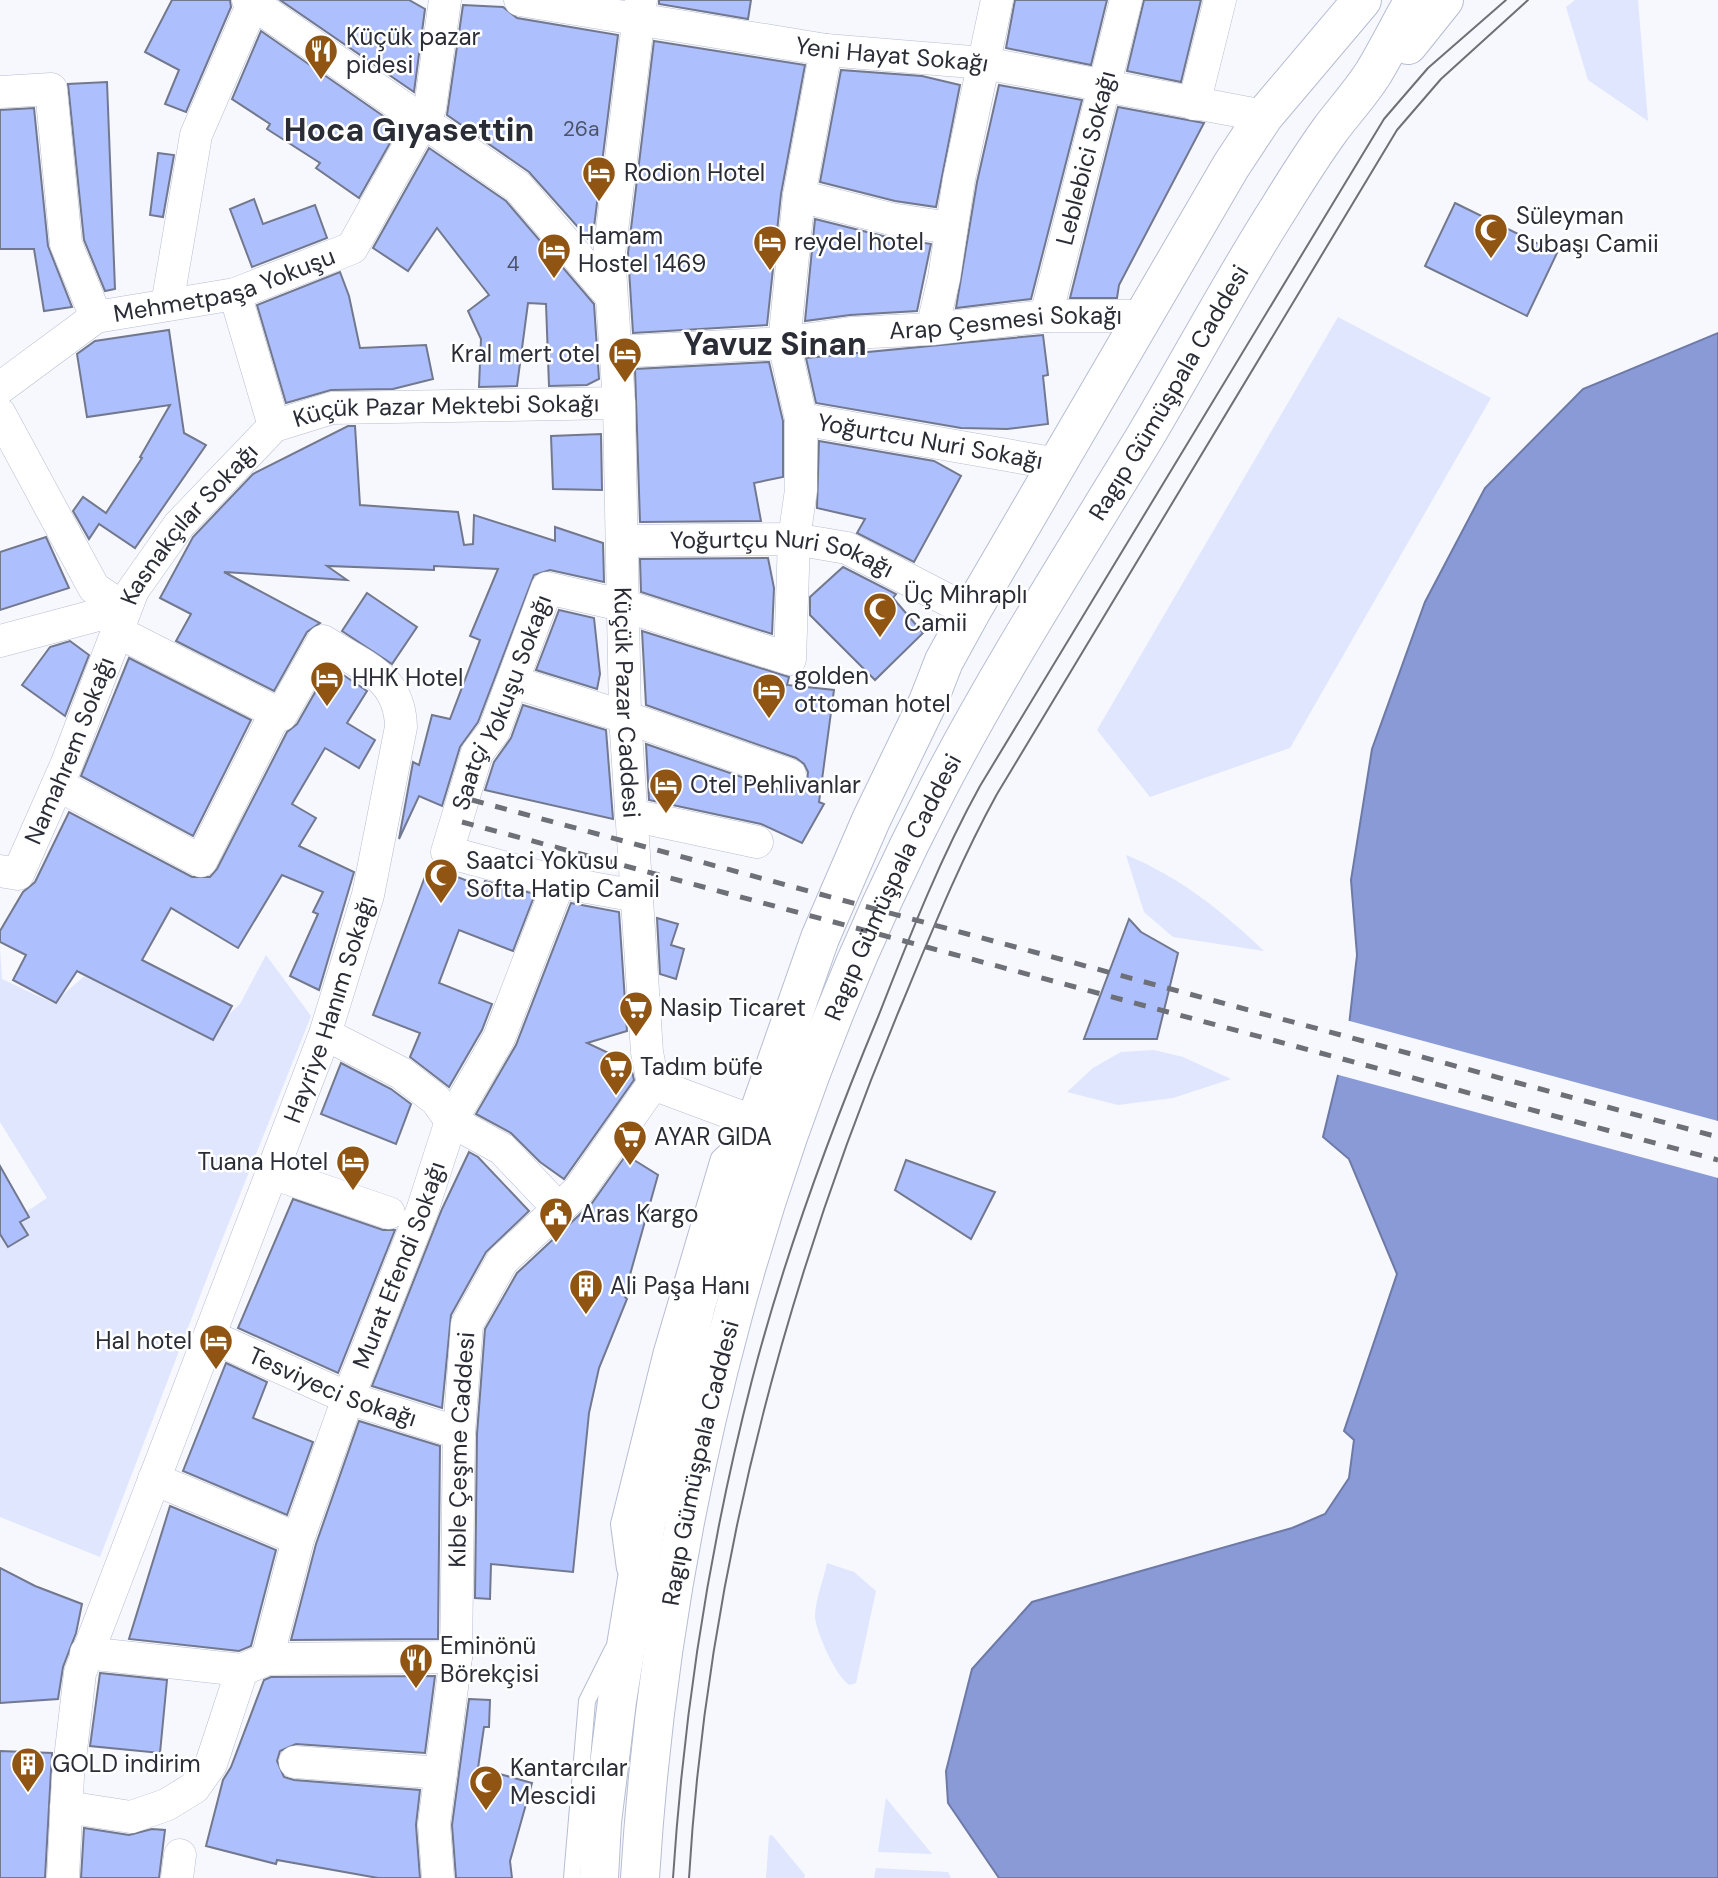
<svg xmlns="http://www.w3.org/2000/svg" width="1718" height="1878" viewBox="0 0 1718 1878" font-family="'DM Sans',sans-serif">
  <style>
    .green { fill: #dfe6fd }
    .water { fill: #8a9ad6; stroke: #6d79a6; stroke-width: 2 }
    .pier { fill: #f7f8fd }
    .building { fill: #aebffd; stroke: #72788d; stroke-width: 2 }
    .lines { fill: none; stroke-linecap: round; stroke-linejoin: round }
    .service-casing { stroke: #b6bdd3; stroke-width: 18 }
    .minor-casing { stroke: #b6bdd3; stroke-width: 33 }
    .primary-casing { stroke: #b6bdd3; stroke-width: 40 }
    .service { stroke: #fff; stroke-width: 16 }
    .minor { stroke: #fff; stroke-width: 32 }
    .primary { stroke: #fff; stroke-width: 38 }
    .tram { stroke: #6e7078; stroke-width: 2 }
    .rail { stroke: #6e7078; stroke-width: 5; stroke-dasharray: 12 12; stroke-linecap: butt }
    .labels { text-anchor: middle; stroke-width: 5; stroke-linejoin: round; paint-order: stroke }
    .number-label { font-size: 21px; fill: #4b5268 }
    .poi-label { font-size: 24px; fill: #2a2d36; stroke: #fff; text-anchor: start }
    .street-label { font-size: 24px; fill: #2a2d36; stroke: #fff }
    .district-label { font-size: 32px; font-weight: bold; fill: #2a2d36; stroke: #fff }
  </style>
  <rect width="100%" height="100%" fill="#f7f8fd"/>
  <g class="green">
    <path d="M1575,0H1638L1648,121L1588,80L1566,7Z"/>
    <path d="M1338,317L1491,398L1290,748L1150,797L1097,730Z"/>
    <path d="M1126,855C1180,877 1223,912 1264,951L1173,937L1144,912Z"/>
    <path d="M0,949L2,979L53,1003L87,974L210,1032L240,1004L266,955L311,1016L212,1265L100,1557L0,1517V1229L47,1198L0,1122Z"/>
    <path d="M1154,1050L1183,1057L1231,1079L1173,1098L1118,1105L1067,1092L1093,1068L1121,1052Z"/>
    <path d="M827,1563L854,1572L876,1591L856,1683L850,1685C837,1679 816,1632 815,1617C815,1600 824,1579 827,1563Z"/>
    <path d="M886,1798L932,1854L878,1852Z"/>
    <path d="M772,1835L805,1875L804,1878H766L769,1836Z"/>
    <path d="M876,1868L948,1872L951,1878H874Z"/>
  </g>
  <path class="water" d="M1718,333V1878H999L948,1803L946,1771L972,1669L1032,1602L1292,1528L1325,1514L1349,1478L1354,1440L1344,1431L1397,1274L1349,1159L1323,1137L1348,1034L1357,955L1351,880L1372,749L1425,602L1485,488L1583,389Z"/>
  <path class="pier" d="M1346,1020L1718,1121V1178L1335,1074Z"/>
  <g class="building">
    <path d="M172,0H230L231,7L186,112L165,104L179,70L145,52Z"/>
    <path d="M280,0H409L425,9L414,92Z"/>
    <path d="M659,0H751L748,19L659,4Z"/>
    <path d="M1015,0H1107L1091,65L1006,48Z"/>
    <path d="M1144,0H1201L1181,82L1127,71Z"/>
    <path d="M463,5L503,7L517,18L618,35L592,243L529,172L447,115Z"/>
    <path d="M261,31L399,127L359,198L316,168L320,163L267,129L270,124L232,99Z"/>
    <path d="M654,41L805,65L781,194L767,325L633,333L628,253Z"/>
    <path d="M841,70L922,76L960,85L936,207L895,201L820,182Z"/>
    <path d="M107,82L115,289L105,291L84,240L68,84Z"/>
    <path d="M999,85L1082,100L1031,299L956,308L977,182Z"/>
    <path d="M1118,107L1204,123L1119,285L1117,298H1070Z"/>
    <path d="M34,108L48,246L72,307L44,311L34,249H0V110Z"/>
    <path d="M429,148L506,201L594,304L599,379L587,385L549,386L546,304L528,303L517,386L479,387L481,339L468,311L489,295L437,228L408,271L373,248Z"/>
    <path d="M158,153L174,155L163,217L150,215Z"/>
    <path d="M254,199L263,224L315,205L327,238L252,267L230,209Z"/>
    <path d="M1455,203L1557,253L1527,316L1425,266Z"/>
    <path d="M815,219L887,237L931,244L917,311L850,315L805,321Z"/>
    <path d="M340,272L349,296L360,348L426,345L433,379L393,389L331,390L286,403L257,305Z"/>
    <path d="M169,330L184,433L206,445L135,548L99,524L89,539L73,511L83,497L106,513L142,458L140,457L170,405L87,417L77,354L95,341Z"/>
    <path d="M1043,335L1048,375L1043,376L1048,424L1007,429L961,428L816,403L806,358Z"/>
    <path d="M769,362L783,421V477L754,483L761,521L640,522L635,369Z"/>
    <path d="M348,426H355L360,505L458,512L464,545L473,544L474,515L555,541V527L603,543L604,582L550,570L534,575L478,722L460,747L442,806L419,796L399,839L413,762L419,765L432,715L450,719L480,640L470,636L498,569L434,566V570L327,566L347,580L224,572L320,623L307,632L274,691L176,641L191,614L160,598L193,537L253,474Z"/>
    <path d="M601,434L602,490L553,489L551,436Z"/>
    <path d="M819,441L934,461L961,476L914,562L857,533L865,519L817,508Z"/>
    <path d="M46,537L69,588L0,610V552Z"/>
    <path d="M768,558L774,588L772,634L641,592L640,559Z"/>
    <path d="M843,567L896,594L893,598L923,633L875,680L810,615V597Z"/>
    <path d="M367,593L417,627L392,664L342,631Z"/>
    <path d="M559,610L594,618L600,674L597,689L536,670Z"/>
    <path d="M642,631L789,677L787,685L834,690L819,802L824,804L802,843L761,824L649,800L646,744L785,792L801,789L807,782L808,772L804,764L796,758L646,705Z"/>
    <path d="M70,641L89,655L65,716L22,685L50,647Z"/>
    <path d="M129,658L251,720L193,836L81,776Z"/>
    <path d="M330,666L367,691L347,723L375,740L359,768L325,748L292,804L316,818L299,846L354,872L319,990L290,976L318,914L313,912L323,892L282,875L238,948L171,908L142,960L232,1006L213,1040L77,971L56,1003L13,980L26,955L0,942V931L23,892L35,882L69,812L192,877H210L217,869L287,732L297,724Z"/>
    <path d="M523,705L606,730L613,819L485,790L494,762L511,738Z"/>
    <path d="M429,866L483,887L485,881L535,894L513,951L459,930L439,983L492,1004L482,1030L449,1087L410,1057L420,1033L373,1015Z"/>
    <path d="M571,903L619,912L627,1031L587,1043L630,1063L634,1080L564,1179L540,1162L511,1133L476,1114L516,1045Z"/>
    <path d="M657,918L678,924L671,945L684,949L676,979L660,974Z"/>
    <path d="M1129,919L1141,932L1178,953L1157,1039H1084Z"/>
    <path d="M341,1063L391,1089L411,1104L396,1144L321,1114Z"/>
    <path d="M469,1152L478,1157L529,1211L486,1252L451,1315L442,1408L372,1386L442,1209Z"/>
    <path d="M626,1155L658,1175L624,1296L627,1299L599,1368L589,1413L573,1572L491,1564L490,1599L475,1598L477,1434L485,1329L517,1273L592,1203Z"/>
    <path d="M906,1160L995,1192L971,1239L895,1190Z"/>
    <path d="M0,1166L29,1217L20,1222L28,1235L8,1247L0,1234Z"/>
    <path d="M293,1199L383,1230H395L338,1373L238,1328Z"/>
    <path d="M226,1363L267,1382L253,1418L313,1442L287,1515L183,1471Z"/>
    <path d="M359,1421L440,1446L438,1639L291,1640L316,1544Z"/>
    <path d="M170,1506L276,1550L251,1646L239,1651L129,1639Z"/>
    <path d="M0,1568L35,1586L82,1604L76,1633L63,1667L58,1699L0,1703Z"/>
    <path d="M100,1673L167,1680L160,1753L90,1746Z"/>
    <path d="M435,1676L425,1753L296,1744L280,1751L277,1761L284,1777L294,1780L420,1790L416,1825L420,1878H378L277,1860L276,1864L206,1846L223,1780L231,1767L264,1680L271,1677Z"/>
    <path d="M469,1699L490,1700L489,1727H484L478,1768L532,1783L510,1861L512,1878H456L452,1825Z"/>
    <path d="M0,1751L52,1753L45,1878H0Z"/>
    <path d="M84,1828L129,1835L152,1829L165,1830L159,1878H81Z"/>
  </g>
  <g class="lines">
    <g class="service-casing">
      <g id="service">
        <path d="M625,1569L619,1524L662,1351L719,1158L737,1141"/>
        <path d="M572,1878L587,1701L613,1649"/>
      </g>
    </g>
    <g class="minor-casing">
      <g id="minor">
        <path d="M248,0L518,187L611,296"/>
        <path id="s1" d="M520,0L826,50L984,63L1264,116"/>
        <path id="s2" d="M641,0L609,254L619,403L625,717L647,1052L653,1084"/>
        <path d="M0,92L51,89L66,244L96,317"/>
        <path d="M1194,104L1220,0"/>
        <path d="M799,196L891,219L950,228"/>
        <path d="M235,294L274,426"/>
        <path d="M167,305L196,135L253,3"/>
        <path id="s3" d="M1046,316L1126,0"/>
        <path d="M932,329L944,278L959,179L997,0"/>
        <path id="s4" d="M615,352L784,343L851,333L932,329L1046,316H1144"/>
        <path id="s5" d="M0,388L96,317L235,294L352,248L430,108L445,0"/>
        <path d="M0,414L94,588L124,608"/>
        <path id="s6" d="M801,419L1058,464"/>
        <path id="s7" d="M623,541L794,539L847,548L971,612"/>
        <path d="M0,641L124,608"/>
        <path d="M513,682L625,717L790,775"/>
        <path d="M58,785L201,861L276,712"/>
        <path d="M631,815L757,842"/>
        <path id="s8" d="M0,871L18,874L67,763L133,590L179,525L274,426L332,408L619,403"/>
        <path id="s9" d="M637,896L559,882L447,852L477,753L494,731L547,588L625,606L790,659L794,539L801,490V419L784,343L799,196L826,50"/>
        <path d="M325,1034L401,1073L436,1100L451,1121L502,1149L559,1209"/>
        <path d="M653,1084L755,1122"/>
        <path d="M272,1173L389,1213"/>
        <path id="s10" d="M210,1336L348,1398L459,1433"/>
        <path d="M154,1479L298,1539"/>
        <path d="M86,1653L242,1670L267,1659L456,1657"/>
        <path id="s11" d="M267,1659L298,1539L348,1398L422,1211L451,1121L499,1038L559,882"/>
        <path d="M295,1762L441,1773"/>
        <path d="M66,1807L131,1817L166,1805L194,1788L211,1764L242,1670"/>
        <path id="s12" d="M63,1878L68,1776L80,1673L325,1034L368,895L401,727C400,676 362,666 323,641L281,715L116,631"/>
        <path d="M177,1878L180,1855"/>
        <path id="s13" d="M438,1878L434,1824L456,1657L459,1433L467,1324L502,1261L579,1190L653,1084"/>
      </g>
    </g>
    <g class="primary-casing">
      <g id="primary">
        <path d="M1408,45L1444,0"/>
        <path d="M599,1878L602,1822L617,1701L646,1524L696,1305L725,1209L820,938L871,820L928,702L944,661L971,612L1231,166L1264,116L1362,0"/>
        <path id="s14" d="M640,1878C663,1502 764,1122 938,788C1000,669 1073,555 1143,440C1189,363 1231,283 1279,208C1295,182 1312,155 1330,130C1344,111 1361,93 1374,72C1388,49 1400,24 1414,0"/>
      </g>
    </g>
    <use href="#service" class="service"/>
    <use href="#minor" class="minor"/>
    <use href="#primary" class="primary"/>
    <g class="tram">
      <path d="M673,1878C684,1710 710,1543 752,1380C784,1256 829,1135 878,1017C909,938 939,860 980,786L1384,119L1428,68L1506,0"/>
      <path d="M689,1878C707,1576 786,1280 903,1001C932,931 960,861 997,794L1397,130L1441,79L1528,0"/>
    </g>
    <g class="rail">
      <path d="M472,800L1718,1137"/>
      <path d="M462,822L1718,1160"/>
    </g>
  </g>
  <defs>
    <g id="restaurant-pin" transform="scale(1.75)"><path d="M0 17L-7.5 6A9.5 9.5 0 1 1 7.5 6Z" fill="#905513" stroke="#fff"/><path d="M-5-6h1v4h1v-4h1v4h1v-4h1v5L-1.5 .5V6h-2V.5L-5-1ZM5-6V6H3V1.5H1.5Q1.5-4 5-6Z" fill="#fff"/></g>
    <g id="hotel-pin" transform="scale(1.75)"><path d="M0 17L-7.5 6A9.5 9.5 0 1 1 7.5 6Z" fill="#905513" stroke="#fff"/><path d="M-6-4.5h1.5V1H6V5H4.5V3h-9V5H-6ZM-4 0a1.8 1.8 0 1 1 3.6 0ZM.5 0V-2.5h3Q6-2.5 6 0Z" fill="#fff"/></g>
    <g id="mosque-pin" transform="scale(1.75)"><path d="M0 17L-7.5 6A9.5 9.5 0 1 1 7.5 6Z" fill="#905513" stroke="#fff"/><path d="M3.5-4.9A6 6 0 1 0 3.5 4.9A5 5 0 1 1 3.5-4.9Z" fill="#fff"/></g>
    <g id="supermarket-pin" transform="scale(1.75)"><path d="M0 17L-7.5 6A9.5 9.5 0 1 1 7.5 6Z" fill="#905513" stroke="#fff"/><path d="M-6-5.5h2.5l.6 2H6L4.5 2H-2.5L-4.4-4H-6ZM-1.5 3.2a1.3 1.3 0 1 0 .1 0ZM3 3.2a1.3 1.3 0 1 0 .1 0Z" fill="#fff"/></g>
    <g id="civic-pin" transform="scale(1.75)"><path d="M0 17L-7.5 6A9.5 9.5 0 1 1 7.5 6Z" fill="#905513" stroke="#fff"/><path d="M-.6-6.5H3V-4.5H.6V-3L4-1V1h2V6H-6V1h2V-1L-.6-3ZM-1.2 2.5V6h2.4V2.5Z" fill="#fff"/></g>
    <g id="building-pin" transform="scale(1.75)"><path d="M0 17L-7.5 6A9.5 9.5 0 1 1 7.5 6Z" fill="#905513" stroke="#fff"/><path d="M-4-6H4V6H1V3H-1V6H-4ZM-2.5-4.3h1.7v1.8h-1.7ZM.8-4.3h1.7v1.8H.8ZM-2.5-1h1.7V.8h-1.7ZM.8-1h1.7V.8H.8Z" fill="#fff"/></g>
  </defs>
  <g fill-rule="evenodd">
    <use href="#restaurant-pin" x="321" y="51"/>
    <use href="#hotel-pin" x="599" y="173"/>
    <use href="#mosque-pin" x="1491" y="230"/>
    <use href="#hotel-pin" x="770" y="242"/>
    <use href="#hotel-pin" x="554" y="250"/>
    <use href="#hotel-pin" x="625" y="354"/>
    <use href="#mosque-pin" x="880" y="609"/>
    <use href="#hotel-pin" x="327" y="678"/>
    <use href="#hotel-pin" x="769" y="690"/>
    <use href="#hotel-pin" x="666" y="785"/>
    <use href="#mosque-pin" x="441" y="875"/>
    <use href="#supermarket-pin" x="636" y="1008"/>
    <use href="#supermarket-pin" x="616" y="1067"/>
    <use href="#supermarket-pin" x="630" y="1137"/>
    <use href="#hotel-pin" x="353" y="1162"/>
    <use href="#civic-pin" x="556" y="1214"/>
    <use href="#building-pin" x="586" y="1286"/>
    <use href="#hotel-pin" x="216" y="1341"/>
    <use href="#restaurant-pin" x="416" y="1660"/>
    <use href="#building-pin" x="28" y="1764"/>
    <use href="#mosque-pin" x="486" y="1782"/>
  </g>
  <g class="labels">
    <g class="number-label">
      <text x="581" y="136">26a</text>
      <text x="513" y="271">4</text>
    </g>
    <g class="poi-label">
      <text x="346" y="45">Küçük pazar<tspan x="346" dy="28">pidesi</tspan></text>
      <text x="624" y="181">Rodion Hotel</text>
      <text x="1516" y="224">Süleyman<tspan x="1516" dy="28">Subaşı Camii</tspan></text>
      <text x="578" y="244">Hamam<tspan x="578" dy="28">Hostel 1469</tspan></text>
      <text x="794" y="250">reydel hotel</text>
      <text x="600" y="362" text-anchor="end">Kral mert otel</text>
      <text x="904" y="603">Üç Mihraplı<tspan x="904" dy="28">Camii</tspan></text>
      <text x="794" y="684">golden<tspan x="794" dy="28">ottoman hotel</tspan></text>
      <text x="352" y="686">HHK Hotel</text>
      <text x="690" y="793">Otel Pehlivanlar</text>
      <text x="466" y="869">Saatci Yokusu<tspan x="466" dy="28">Softa Hatip Camiİ</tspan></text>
      <text x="660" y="1016">Nasip Ticaret</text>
      <text x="640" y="1075">Tadım büfe</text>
      <text x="654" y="1145">AYAR GIDA</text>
      <text x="328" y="1170" text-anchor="end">Tuana Hotel</text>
      <text x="580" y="1222">Aras Kargo</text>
      <text x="610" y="1294">Ali Paşa Hanı</text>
      <text x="192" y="1349" text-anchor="end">Hal hotel</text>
      <text x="440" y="1654">Eminönü<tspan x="440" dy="28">Börekçisi</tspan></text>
      <text x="52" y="1772">GOLD indirim</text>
      <text x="510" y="1776">Kantarcılar<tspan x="510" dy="28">Mescidi</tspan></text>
    </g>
    <g class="street-label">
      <text dy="8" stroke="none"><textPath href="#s1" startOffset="376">Yeni Hayat Sokağı</textPath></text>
      <text dy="8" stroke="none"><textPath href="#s3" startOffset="163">Leblebici Sokağı</textPath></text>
      <text dy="8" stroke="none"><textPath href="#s5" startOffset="252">Mehmetpaşa Yokuşu</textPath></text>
      <text dy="8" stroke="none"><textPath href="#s4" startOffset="392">Arap Çesmesi Sokağı</textPath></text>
      <text dy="8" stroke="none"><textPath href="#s14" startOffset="1596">Ragıp Gümüşpala Caddesi</textPath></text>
      <text dy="8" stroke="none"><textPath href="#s8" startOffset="716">Küçük Pazar Mektebi Sokağı</textPath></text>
      <text dy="8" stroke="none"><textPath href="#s6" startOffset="131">Yoğurtcu Nuri Sokağı</textPath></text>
      <text dy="8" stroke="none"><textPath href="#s8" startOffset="411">Kasnakçılar Sokağı</textPath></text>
      <text dy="8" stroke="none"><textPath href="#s7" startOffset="161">Yoğurtçu Nuri Sokağı</textPath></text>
      <text dy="8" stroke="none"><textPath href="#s2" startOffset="705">Küçük Pazar Caddesi</textPath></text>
      <text dy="8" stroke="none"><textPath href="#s9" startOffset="355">Saatçi Yokuşu Sokağı</textPath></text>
      <text dy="8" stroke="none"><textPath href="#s8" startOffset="152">Namahrem Sokağı</textPath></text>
      <text dy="8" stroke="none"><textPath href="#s14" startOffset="1029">Ragıp Gümüşpala Caddesi</textPath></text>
      <text dy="8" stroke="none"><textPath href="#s12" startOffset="915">Hayriye Hanım Sokağı</textPath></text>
      <text dy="8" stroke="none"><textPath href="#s11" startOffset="416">Murat Efendi Sokağı</textPath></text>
      <text dy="8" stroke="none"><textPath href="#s10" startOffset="133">Tesviyeci Sokağı</textPath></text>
      <text dy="8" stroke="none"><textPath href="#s13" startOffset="430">Kıble Çeşme Caddesi</textPath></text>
      <text dy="8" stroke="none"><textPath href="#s14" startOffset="420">Ragıp Gümüşpala Caddesi</textPath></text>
    </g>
    <g class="district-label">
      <text x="409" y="141">Hoca Gıyasettin</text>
      <text x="775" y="355">Yavuz Sinan</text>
    </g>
  </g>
</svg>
